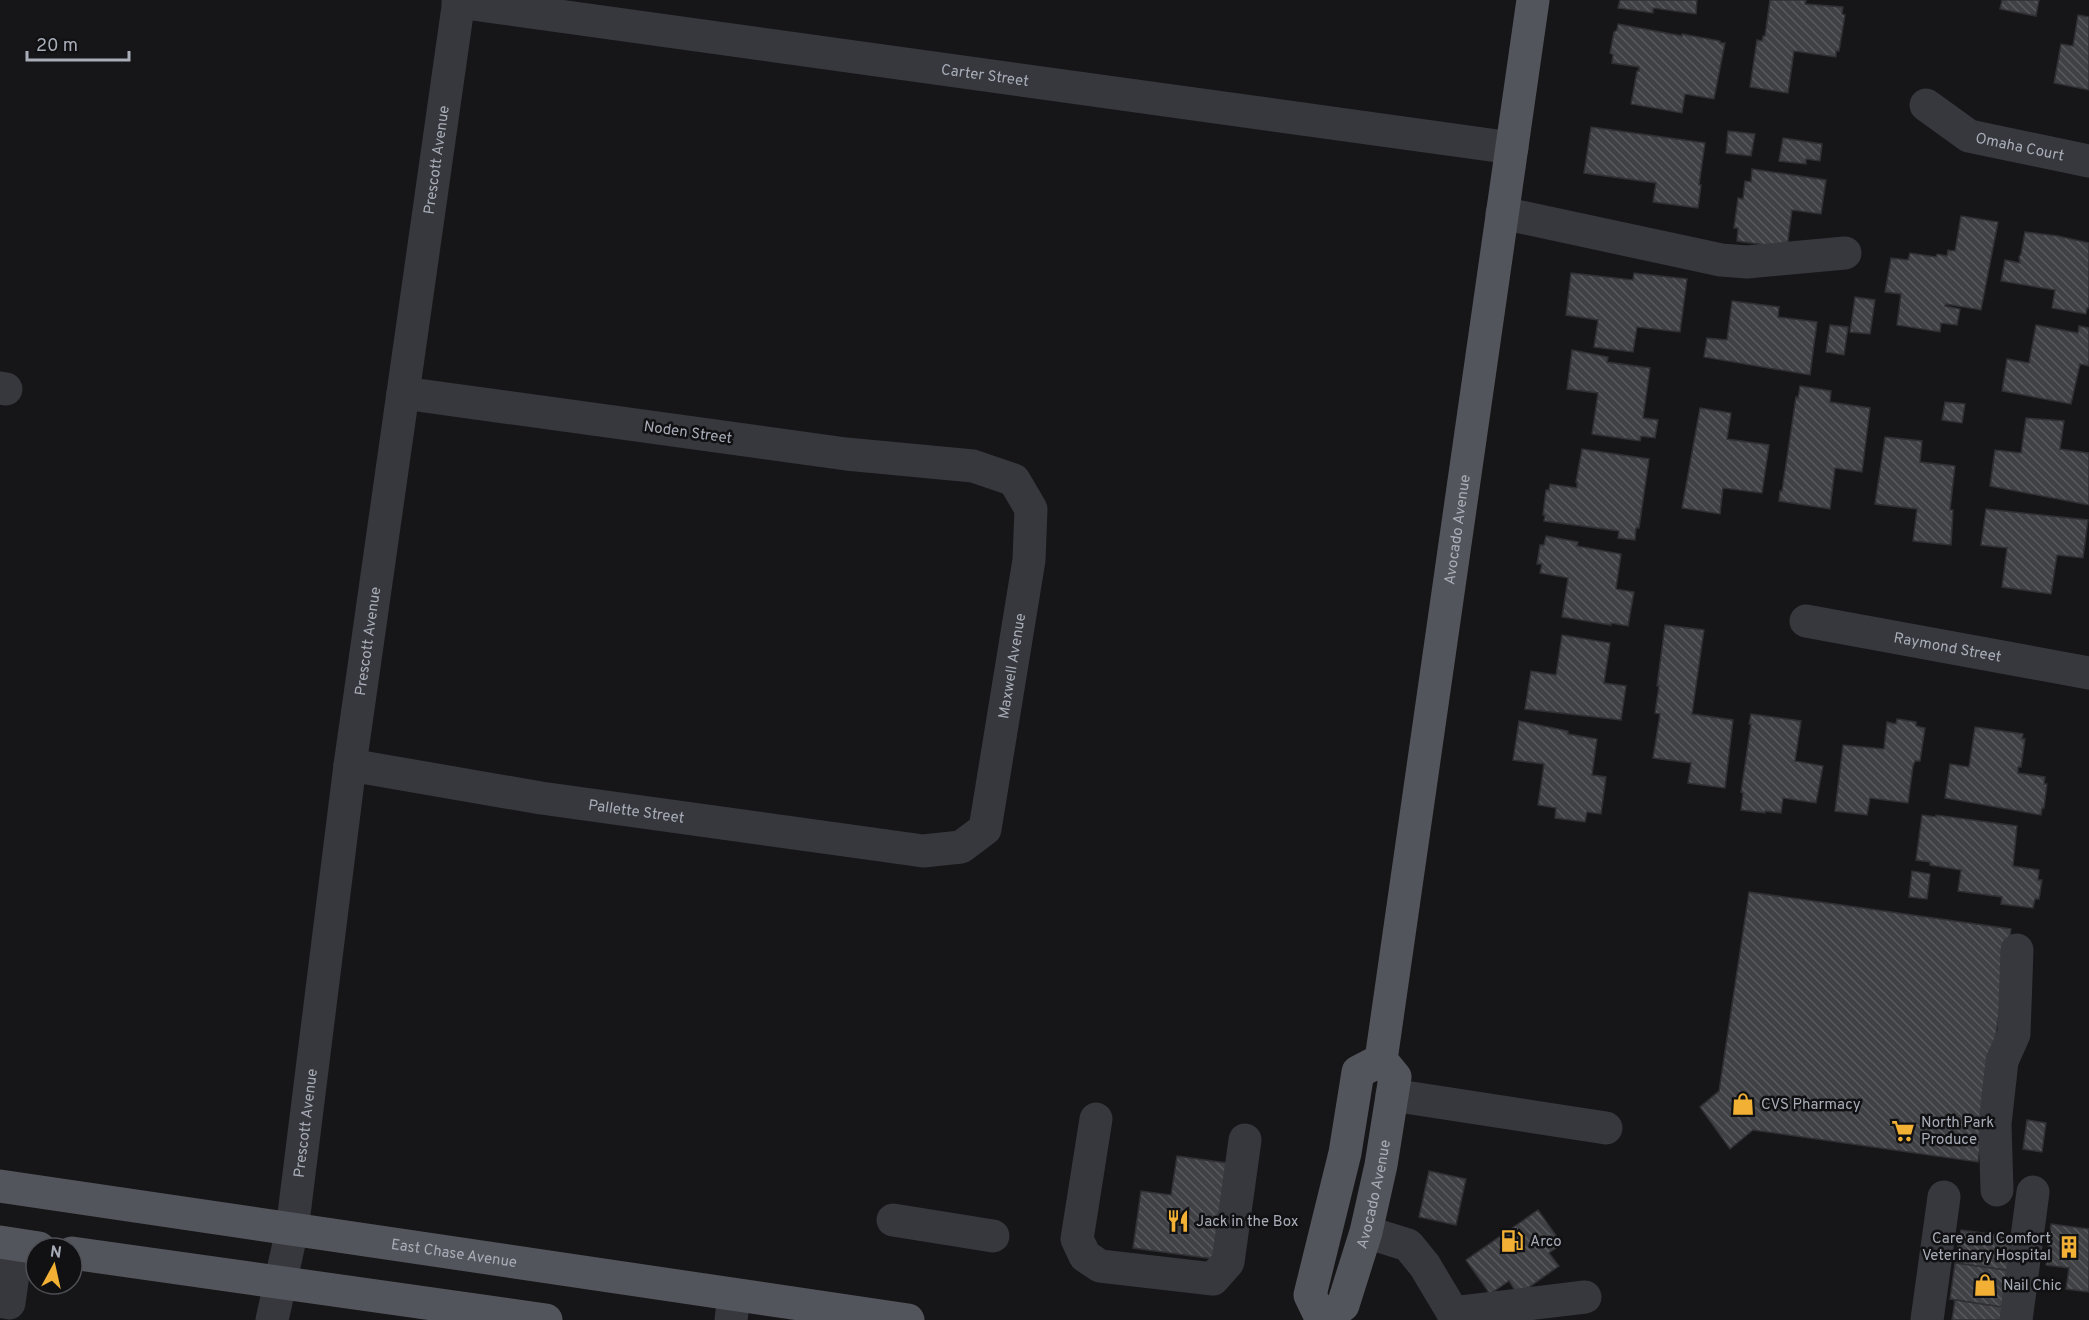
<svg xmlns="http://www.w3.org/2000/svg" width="2089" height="1320" viewBox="0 0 2089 1320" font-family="Overpass,sans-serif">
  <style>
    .building { fill: url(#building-back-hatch); stroke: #303034; stroke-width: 1.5 }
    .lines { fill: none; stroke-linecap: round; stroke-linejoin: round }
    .minor { stroke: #37383d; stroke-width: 33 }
    .major { stroke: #53555c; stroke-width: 33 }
    .labels { text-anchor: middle; stroke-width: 5; stroke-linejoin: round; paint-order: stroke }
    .street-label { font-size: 15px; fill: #a8adb8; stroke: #111113 }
    .poi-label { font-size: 15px; fill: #a8adb8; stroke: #111113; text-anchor: start }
  </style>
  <defs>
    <pattern id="building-back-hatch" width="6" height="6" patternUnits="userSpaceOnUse" patternTransform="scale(1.5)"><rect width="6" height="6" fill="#404145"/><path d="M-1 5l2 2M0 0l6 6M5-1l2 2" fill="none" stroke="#595a5e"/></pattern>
  </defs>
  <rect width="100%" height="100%" fill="#161618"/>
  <g class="building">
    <path d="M1620,0H1697L1696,14L1653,8V13L1618,8Z"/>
    <path d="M1770,0H1806L1805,4L1843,7L1842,14L1845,15L1839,51H1836V57L1794,51L1788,93L1750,87L1757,40L1762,41L1763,36H1765Z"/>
    <path d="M2002,0H2039L2036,16L2000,9Z"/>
    <path d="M2078,15L2089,17V90L2054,83L2061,44L2073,46Z"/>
    <path d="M1618,24L1682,36V34L1720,41V43H1725L1714,99L1685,94L1682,113L1631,104L1637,71H1639V67L1612,63L1613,55L1610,53L1614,32L1617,30Z"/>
    <path d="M1591,127L1705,143L1699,185H1701L1698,208L1653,202L1656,183L1584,173Z"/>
    <path d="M1728,131L1755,134L1751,156L1726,153Z"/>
    <path d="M1783,138L1822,144L1820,161L1806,159V164L1779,161Z"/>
    <path d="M1752,169L1826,180L1821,214L1792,210L1787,248L1737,241L1738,228H1734L1738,198L1743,199L1745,181L1751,182Z"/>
    <path d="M1961,216L1998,222L1981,310L1946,304L1945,306L1960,309L1957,325L1941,323L1940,332L1897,325L1901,294L1885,292L1891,258L1908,260L1910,253L1936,257L1937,254L1947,256L1948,250L1955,251Z"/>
    <path d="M2025,232L2058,236L2089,243V308H2087L2086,314L2052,308L2055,290L2001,281L2005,260L2020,263L2019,257L2021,254Z"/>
    <path d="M1571,273L1633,280L1634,273L1687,279L1680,332L1637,327L1633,352L1594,347L1598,320L1566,315Z"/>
    <path d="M1855,297L1875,300L1870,334L1850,332Z"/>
    <path d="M1732,301L1779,307L1778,317L1817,322L1810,375L1704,357L1707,338L1727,340Z"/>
    <path d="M1830,325L1848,327L1844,355L1826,352Z"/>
    <path d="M2036,325L2078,333L2079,326L2089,328V366L2080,364L2071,404L2002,391L2007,359L2029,363Z"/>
    <path d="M1572,350L1608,357L1607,362L1650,368L1643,418L1658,420L1655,438L1641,436L1640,441L1592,434L1598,393L1567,389Z"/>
    <path d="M1800,386L1831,391L1830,402L1870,408L1862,472L1835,468L1830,509L1779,501L1780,491H1782L1796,397L1798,398Z"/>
    <path d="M1945,402L1965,404L1962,423L1942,420Z"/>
    <path d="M1700,408L1731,413L1727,439L1769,445L1762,493L1723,488L1720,514L1682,508Z"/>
    <path d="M2026,418L2064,421L2060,449L2089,453V505L1990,486L1995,450L2021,453Z"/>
    <path d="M1885,437L1922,441L1920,462L1955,466L1950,510H1953L1951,545L1913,541L1917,509L1875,504Z"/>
    <path d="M1582,449L1649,459L1639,528H1636L1635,540L1618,538L1619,531L1544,521L1545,515H1543L1546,490H1549L1550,484L1577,488V482H1576Z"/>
    <path d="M1986,509L2088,520L2083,558L2057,555L2051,594L2002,587L2007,548L1981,545Z"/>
    <path d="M1546,536L1578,542L1577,546L1621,554L1616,589L1634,592L1628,626L1611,623V625L1562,617L1568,578L1540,573L1542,564H1537L1540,545H1544Z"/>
    <path d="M1665,625L1704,630L1692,714L1733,720L1725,788L1688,783L1691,763L1653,758L1660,714L1655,713L1659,686H1657Z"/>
    <path d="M1562,635L1610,643L1604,683L1626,686L1621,720L1525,709L1531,671L1556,675Z"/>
    <path d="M1751,714L1801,721L1795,761L1823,766L1816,803L1783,798L1781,813L1765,811V813L1741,810L1743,793L1741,792L1751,724H1749Z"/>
    <path d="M1897,719L1916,722V726L1925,728L1920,761H1915L1913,766L1908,803L1870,798L1867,815L1835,811L1843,745L1884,749L1887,722L1896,724Z"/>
    <path d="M1519,721L1568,731V734L1597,739L1592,775L1606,777L1601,814L1587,812L1585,822L1555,818L1556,808L1538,805L1544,764L1513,760Z"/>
    <path d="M1975,727L2023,734L2022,739H2025L2021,767H2018V773L2045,777L2044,784H2047L2044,808H2042L2041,815L1945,798L1950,764L1969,767Z"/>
    <path d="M1922,815L1936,817V815L2017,826L2013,866L2039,870L2038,880H2042L2039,899H2035L2033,908L2001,904L2002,897L1958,891L1961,870L1930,865V862L1916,860Z"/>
    <path d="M1912,871L1930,874L1927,899L1909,897Z"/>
    <path d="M1749,892L2011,929L1978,1162L1753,1130L1730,1149L1700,1107L1719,1091Z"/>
    <path d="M2027,1120L2046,1123L2042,1152L2023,1149Z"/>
    <path d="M1177,1156L1227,1163L1214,1259L1133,1248L1141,1191L1171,1195Z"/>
    <path d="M1429,1171L1466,1179L1456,1225L1419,1217Z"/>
    <path d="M1538,1210L1562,1244L1549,1253L1559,1266L1518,1295L1509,1281L1490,1294L1466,1260Z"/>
    <path d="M2051,1224L2089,1229V1292L2066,1289L2069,1268L2046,1265Z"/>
    <path d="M1961,1230L2024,1239L2019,1272L1955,1263Z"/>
    <path d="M1955,1263L2019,1272L2014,1309L1950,1299Z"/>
    <path d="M1955,1300L2014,1309L2013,1320H1952Z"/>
  </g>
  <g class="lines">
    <g class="minor">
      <path id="s1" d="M458,2L1512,148"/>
      <path id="s2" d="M1926,105L1969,136L2089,161"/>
      <path d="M1502,213L1721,260L1747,262L1845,253"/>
      <path d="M0,388L6,389"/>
      <path id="s3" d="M1806,621L2089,673"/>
      <path id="s4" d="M350,765L541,798L873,844L923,851L961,847L985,829L1029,560L1031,509L1014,480L973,466L846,454L403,393"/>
      <path d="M1392,1095L1606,1128"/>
      <path d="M1096,1119L1077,1239L1085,1256L1100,1266L1213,1279L1228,1262L1245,1140"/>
      <path d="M1997,1190L1995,1124L2002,1061L2014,1034L2017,950"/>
      <path d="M893,1220L993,1236"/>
      <path d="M1366,1232L1408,1245L1425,1266L1453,1313L1455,1320"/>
      <path d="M0,1301L9,1303L17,1245"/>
      <path d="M1453,1313L1585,1297"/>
      <path id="s5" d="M272,1320L292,1230L350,765L459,0"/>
      <path d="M731,1320L734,1295"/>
      <path d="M1927,1320L1944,1197"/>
      <path d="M2016,1320L2033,1192"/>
    </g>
    <g class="major">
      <path id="s6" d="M0,1186L908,1320"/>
      <path d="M0,1242L39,1248"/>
      <path d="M72,1253L546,1320"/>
      <path id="s7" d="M1322,1320L1343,1305L1366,1232L1381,1165L1395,1077L1381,1060L1533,0"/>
      <path d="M1322,1320L1310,1295L1345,1153L1358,1072L1381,1060"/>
    </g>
  </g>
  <defs>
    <g id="shop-bare" transform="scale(1.8)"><path d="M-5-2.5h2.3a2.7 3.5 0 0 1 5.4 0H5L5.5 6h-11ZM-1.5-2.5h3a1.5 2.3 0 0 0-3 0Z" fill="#f2b134" stroke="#111113" stroke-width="2.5" paint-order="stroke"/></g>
    <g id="supermarket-bare" transform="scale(1.8)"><path d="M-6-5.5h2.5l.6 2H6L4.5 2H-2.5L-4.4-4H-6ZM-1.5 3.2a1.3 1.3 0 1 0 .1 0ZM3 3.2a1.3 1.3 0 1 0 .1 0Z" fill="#f2b134" stroke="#111113" stroke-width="2.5" paint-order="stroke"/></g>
    <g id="restaurant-bare" transform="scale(1.8)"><path d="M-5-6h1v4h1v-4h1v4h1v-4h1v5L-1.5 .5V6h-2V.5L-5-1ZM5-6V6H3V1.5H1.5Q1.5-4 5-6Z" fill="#f2b134" stroke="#111113" stroke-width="2.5" paint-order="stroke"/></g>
    <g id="fuel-bare" transform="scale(1.8)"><path d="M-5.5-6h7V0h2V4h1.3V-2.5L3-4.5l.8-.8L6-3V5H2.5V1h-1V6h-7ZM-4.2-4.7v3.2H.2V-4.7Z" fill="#f2b134" stroke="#111113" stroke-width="2.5" paint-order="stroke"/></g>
    <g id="building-bare" transform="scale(1.8)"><path d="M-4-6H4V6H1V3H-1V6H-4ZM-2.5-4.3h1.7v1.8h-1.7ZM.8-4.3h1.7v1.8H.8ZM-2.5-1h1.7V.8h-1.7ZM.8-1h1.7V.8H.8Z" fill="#f2b134" stroke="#111113" stroke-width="2.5" paint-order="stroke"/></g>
  </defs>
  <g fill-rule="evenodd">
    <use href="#shop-bare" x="1743" y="1104"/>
    <use href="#supermarket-bare" x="1903" y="1131"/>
    <use href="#restaurant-bare" x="1178" y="1221"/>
    <use href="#fuel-bare" x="1512" y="1241"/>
    <use href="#building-bare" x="2069" y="1247"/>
    <use href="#shop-bare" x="1985" y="1285"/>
  </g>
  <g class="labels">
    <g class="street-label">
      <text dy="5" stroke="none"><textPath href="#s1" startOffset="532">Carter Street</textPath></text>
      <text dy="5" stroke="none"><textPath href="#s2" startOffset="105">Omaha Court</textPath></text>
      <text dy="5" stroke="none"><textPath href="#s5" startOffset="1172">Prescott Avenue</textPath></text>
      <text transform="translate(688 432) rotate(8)" y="5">Noden Street</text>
      <text dy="5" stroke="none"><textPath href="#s7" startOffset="818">Avocado Avenue</textPath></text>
      <text dy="5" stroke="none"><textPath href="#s5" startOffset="686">Prescott Avenue</textPath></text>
      <text dy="5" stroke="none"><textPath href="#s3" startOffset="144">Raymond Street</textPath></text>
      <text dy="5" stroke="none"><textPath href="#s4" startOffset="813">Maxwell Avenue</textPath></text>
      <text dy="5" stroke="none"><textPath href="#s4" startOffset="290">Pallette Street</textPath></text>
      <text dy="5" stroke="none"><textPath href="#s5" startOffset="200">Prescott Avenue</textPath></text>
      <text dy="5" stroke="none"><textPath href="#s7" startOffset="141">Avocado Avenue</textPath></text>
      <text dy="5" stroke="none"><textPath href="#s6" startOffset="459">East Chase Avenue</textPath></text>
    </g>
    <g class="poi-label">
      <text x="1761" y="1109">CVS Pharmacy</text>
      <text x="1921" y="1127">North Park<tspan x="1921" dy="17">Produce</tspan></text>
      <text x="1196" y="1226">Jack in the Box</text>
      <text x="2051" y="1243" text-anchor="end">Care and Comfort<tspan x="2051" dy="17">Veterinary Hospital</tspan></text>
      <text x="1530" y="1246">Arco</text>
      <text x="2003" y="1290">Nail Chic</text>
    </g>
  </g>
  <g transform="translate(54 1266) rotate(8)"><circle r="28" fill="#111113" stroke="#4d4f55" stroke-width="1.5"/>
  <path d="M0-4.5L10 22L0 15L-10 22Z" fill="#f2b134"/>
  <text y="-9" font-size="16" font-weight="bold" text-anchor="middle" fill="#a8adb8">N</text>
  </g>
  <path d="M27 51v9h102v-9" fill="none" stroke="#a8adb8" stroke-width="3"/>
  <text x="36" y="51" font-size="18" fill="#a8adb8" stroke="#111113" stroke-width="4.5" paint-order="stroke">20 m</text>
</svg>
